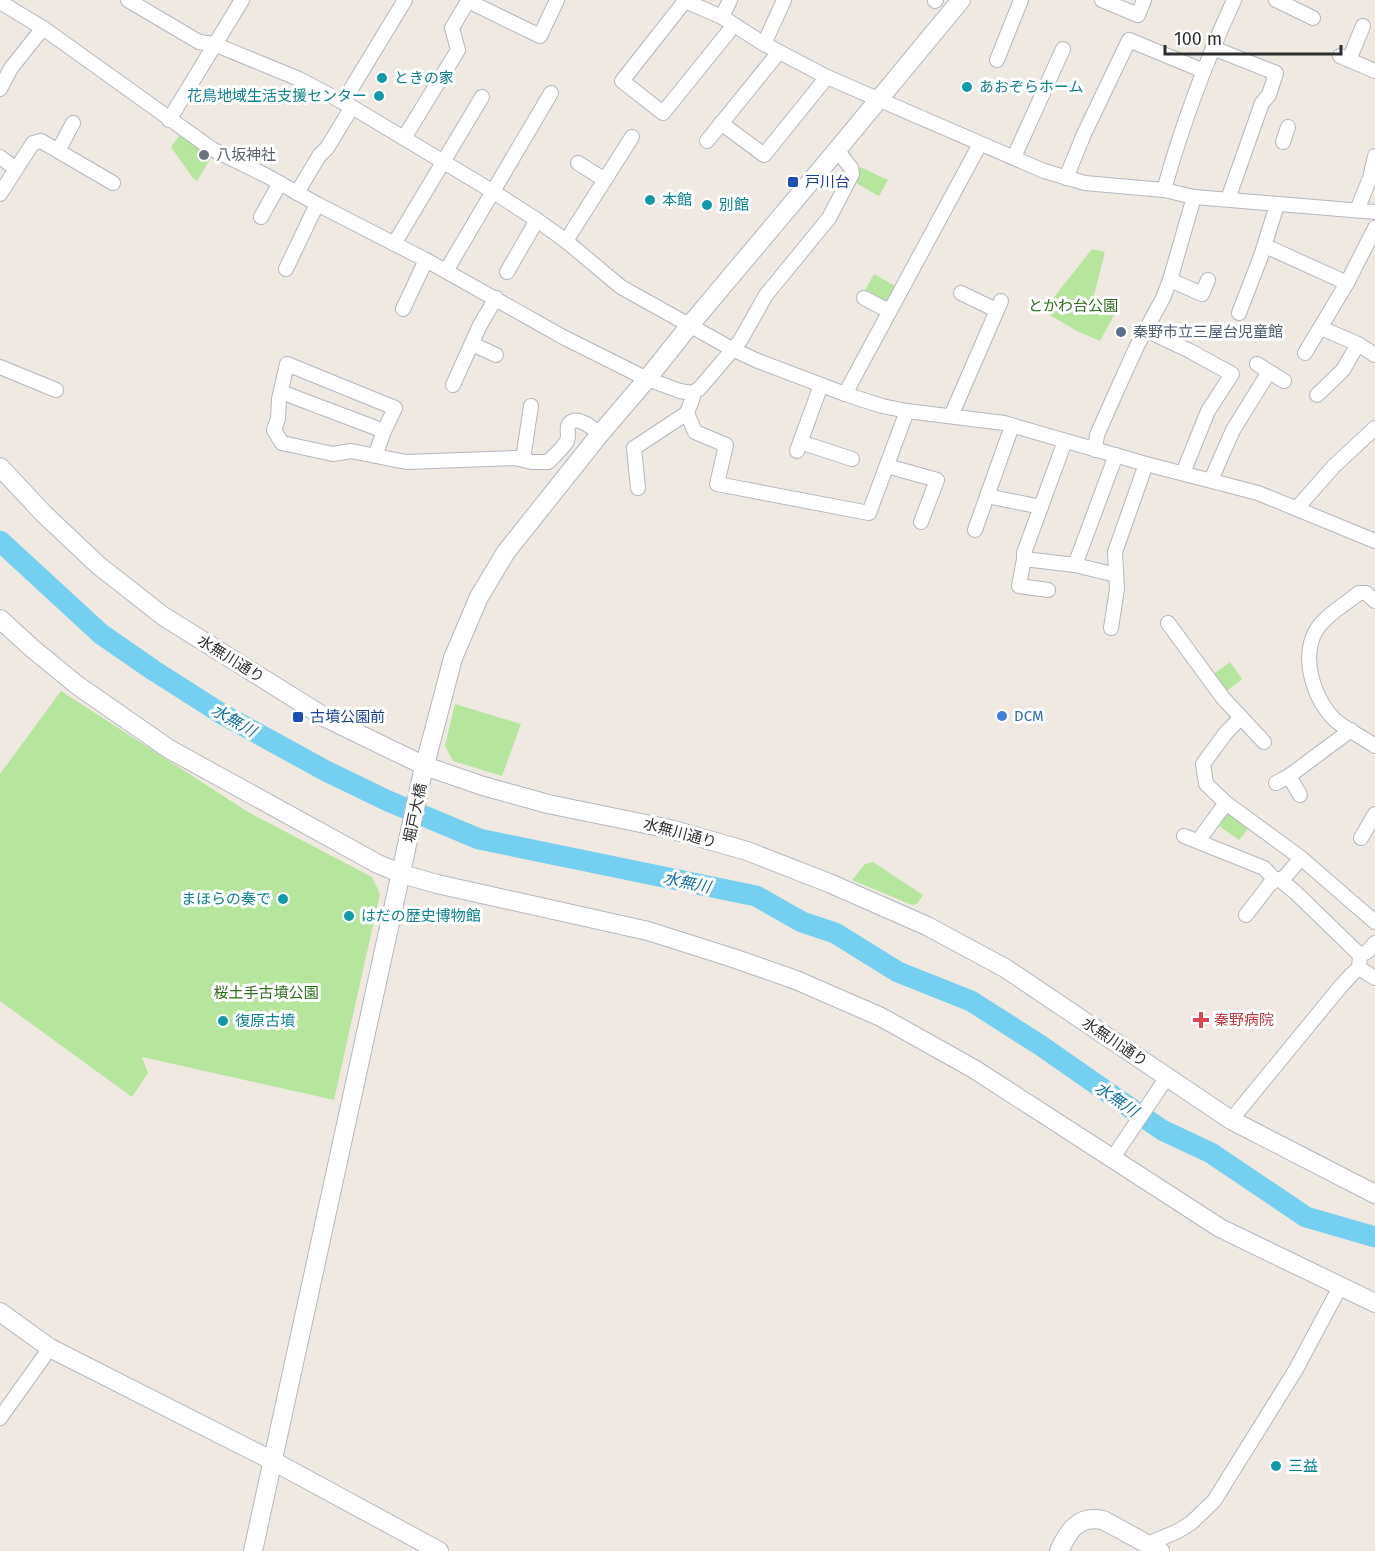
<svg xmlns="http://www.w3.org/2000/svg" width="1375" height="1551" viewBox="0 0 1375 1551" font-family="'Fira Sans','Noto Sans JP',sans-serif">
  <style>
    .park { fill: #b6e59e }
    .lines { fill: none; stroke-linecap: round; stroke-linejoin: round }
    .river { stroke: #75cff0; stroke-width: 21 }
    .street-casing { stroke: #b4b7c1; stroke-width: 16 }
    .secondary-casing { stroke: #b4b7c1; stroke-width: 20 }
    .street { stroke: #fff; stroke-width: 14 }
    .secondary { stroke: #fff; stroke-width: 18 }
    .culture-dot { fill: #0f9aa8; stroke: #fff; stroke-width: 2 }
    .worship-dot { fill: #6b7280; stroke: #fff; stroke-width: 2 }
    .transit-dot { fill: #1a4fb4; stroke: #fff; stroke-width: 2 }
    .service-dot { fill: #5c6f8a; stroke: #fff; stroke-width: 2 }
    .shop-dot { fill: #3f7fe0; stroke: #fff; stroke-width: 2 }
    .health-dot { fill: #e0444e; stroke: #fff; stroke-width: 2 }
    .labels { text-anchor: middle; stroke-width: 6; stroke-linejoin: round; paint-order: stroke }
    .culture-label { font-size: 15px; fill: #0d838f; stroke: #fff; text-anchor: start }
    .worship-label { font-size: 15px; fill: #5b616d; stroke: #fff; text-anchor: start }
    .transit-label { font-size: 15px; fill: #164399; stroke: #fff; text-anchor: start }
    .park-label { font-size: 15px; fill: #2c6e1b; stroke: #fff }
    .service-label { font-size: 15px; fill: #4e5e75; stroke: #fff; text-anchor: start }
    .street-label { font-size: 15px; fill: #2e2e2e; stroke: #fff }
    .shop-label { font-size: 15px; fill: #366cbe; stroke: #fff; text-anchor: start }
    .health-label { font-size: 15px; fill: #be3a42; stroke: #fff; text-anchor: start }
    .water-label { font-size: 16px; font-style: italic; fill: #0d6fa3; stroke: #fff }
  </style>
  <rect width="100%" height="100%" fill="#efe9e1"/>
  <g class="park">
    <path d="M182,132L212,156L197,181L193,178L171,147Z"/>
    <path d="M860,167L888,180L879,196L854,182Z"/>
    <path d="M1092,249L1105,252L1093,299L1119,306L1100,341L1077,331L1043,311Z"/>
    <path d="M874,274L897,287L889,301L884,303L864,292Z"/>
    <path d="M1230,662L1242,679L1227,691L1222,685L1219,687L1211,676Z"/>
    <path d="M61,691L248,812L372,877L380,894L334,1100L142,1057L148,1073L132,1097L0,1001V774Z"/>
    <path d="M455,704L521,724L502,776L453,761L445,746Z"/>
    <path d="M1225,811L1251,825L1239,840L1216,824Z"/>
    <path d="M873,862L923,895L917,904L912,905L852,880L865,864Z"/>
  </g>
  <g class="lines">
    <path class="river" d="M0,541L101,634L153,670L222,714L326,771L388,801L479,839L756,896L802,922L835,933L898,972L971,1001L1040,1045L1162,1130L1211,1153L1306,1217L1375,1237"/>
    <g class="street-casing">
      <g id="street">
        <path d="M128,0L199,42L214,44L299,79L352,107L492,191L537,220L566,241L621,287L732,349L758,361L845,394L882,406L907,411L1004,423L1146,464L1258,493L1375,541"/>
        <path d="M683,0L722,17L764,44L827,77L1044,171L1085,183L1164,190L1194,197L1375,212"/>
        <path d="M1102,0L1138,15L1144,0"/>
        <path d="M1276,0L1313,18"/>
        <path d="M685,1L622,81L663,113L734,25"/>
        <path d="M935,1L936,0"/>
        <path d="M0,2L43,28L212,149L267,176L317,204L426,260L563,337L647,379L680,391L692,393L699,389L740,341L766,295L829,218L852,174L851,168L837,150"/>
        <path d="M722,17L730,0"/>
        <path d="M764,44L784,0"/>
        <path d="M1213,48L1276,73L1269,95L1262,103L1228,199"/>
        <path d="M1340,56L1375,71"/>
        <path d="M997,60L1021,0"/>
        <path d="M1349,60L1363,26"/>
        <path d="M0,89L11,68L43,28"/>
        <path d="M343,102L405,0"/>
        <path d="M169,120L242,0"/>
        <path d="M721,123L764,155L827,77"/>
        <path d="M404,138L458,50L452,28L468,1L540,36L557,0"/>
        <path d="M707,141L779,52"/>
        <path d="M1283,142L1288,127"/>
        <path d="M58,151L73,123"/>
        <path d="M0,157L16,169"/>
        <path d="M1014,157L1063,49"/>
        <path d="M578,163L605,180"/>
        <path d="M1066,178L1084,134L1129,40L1204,71"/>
        <path d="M1164,190C1182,125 1206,61 1234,0"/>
        <path d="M297,193L319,156L327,148L352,107"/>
        <path d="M0,194L33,143L41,141L113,183"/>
        <path d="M1357,210L1370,178L1375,156"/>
        <path d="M261,217L280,183"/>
        <path d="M566,241L632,137"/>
        <path d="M394,244L482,97"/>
        <path d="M1272,249L1347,283"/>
        <path d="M286,269L317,204"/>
        <path d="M446,271L551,93"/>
        <path d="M507,272L537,220"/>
        <path d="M1170,280L1202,294L1208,280"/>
        <path d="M961,293L996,310"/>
        <path d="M864,298L889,311"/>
        <path d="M403,309L426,260"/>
        <path d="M1239,313L1261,256L1277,205"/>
        <path d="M1321,328L1358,344L1375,355"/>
        <path d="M1146,330L1190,351L1232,374L1208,411L1183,473"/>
        <path d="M472,344L496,355"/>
        <path d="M1305,353L1347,283L1375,228"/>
        <path d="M1257,364L1284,381"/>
        <path d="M0,367L56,390"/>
        <path d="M453,385L480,325L496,298"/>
        <path d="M281,392L384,431"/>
        <path d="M692,393L693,397L687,413L695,432L726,445L717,484L869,513L907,411"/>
        <path d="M845,394L980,144"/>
        <path d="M1317,395L1343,370L1358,344"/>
        <path d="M951,416L1001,301"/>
        <path d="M800,442L852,459"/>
        <path d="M1095,450L1097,435L1121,381L1137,346L1163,298L1170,280L1194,197"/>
        <path d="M797,451L821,385"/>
        <path d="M375,456L384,431L395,408L287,364L279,399L278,419L274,430L282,443L333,454L351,451L406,462L515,458L532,462H548C554,456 563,448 567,441C569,436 567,431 568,426C574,412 594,429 600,434"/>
        <path d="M523,459L531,406"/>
        <path d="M887,466L937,480L921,522"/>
        <path d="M1211,480L1233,430L1269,372"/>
        <path d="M638,488L634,448L687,413"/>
        <path d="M987,496L1041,507"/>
        <path d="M1297,508L1334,466L1375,428"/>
        <path d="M975,530L1012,426"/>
        <path d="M1024,559L1075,565L1116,575"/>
        <path d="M1075,565L1116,455"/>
        <path d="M1048,590L1019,586L1024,559V553L1065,441"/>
        <path d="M1375,601L1366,593H1359C1347,603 1330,612 1320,625C1297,652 1314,705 1340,724C1351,732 1364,738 1375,746"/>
        <path d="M1168,623L1223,698L1264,742"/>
        <path d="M1111,628L1117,589L1115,552L1146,464"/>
        <path d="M1241,717L1225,734L1203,764L1206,784L1226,803L1301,858L1375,922"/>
        <path d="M1289,776L1300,795"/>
        <path d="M1276,783L1289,776L1351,730"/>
        <path d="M1184,836L1264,868L1275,880"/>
        <path d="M1361,838L1375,814"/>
        <path d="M1198,841L1226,803"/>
        <path d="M1279,879L1295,892L1360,955"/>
        <path d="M1246,915L1269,885L1275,880L1284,878L1301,858"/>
        <path d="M1359,968L1375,978"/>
        <path d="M1231,1120L1341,986L1352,974L1359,968L1360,955L1367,952L1375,943"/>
        <path d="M1112,1159L1167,1077"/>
        <path d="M0,1418L50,1348"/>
        <path d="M1148,1544L1178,1531L1191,1523L1214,1501L1295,1371L1340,1287"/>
      </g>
    </g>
    <g class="secondary-casing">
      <g id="secondary">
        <path d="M0,467L44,514L98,565L163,616L326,718L425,766L483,786L548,804L670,829L747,851L829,883L927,926L1005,968L1231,1120L1375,1194"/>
        <path d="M0,619L33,649L77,685L169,749L378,864L402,874L437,884L648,931L733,958L796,980L881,1017L974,1069L1220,1228L1375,1303"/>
        <path d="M0,1312L50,1348L273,1461L439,1551"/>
        <path d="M253,1551L422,776L453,658L479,597L506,552L600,434L647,379L690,325L837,150L961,0"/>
        <path d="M1059,1551C1069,1531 1077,1515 1103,1520L1160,1551"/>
      </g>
    </g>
    <use href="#street" class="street"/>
    <use href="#secondary" class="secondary"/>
  </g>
  <g class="culture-dot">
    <circle cx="382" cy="78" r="6"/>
    <circle cx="967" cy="87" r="6"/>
    <circle cx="379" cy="96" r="6"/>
    <circle cx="650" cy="200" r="6"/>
    <circle cx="707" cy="205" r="6"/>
    <circle cx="283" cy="899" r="6"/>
    <circle cx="349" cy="916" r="6"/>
    <circle cx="223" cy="1021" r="6"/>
    <circle cx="1276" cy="1466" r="6"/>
  </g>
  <circle class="worship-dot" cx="204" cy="155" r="6"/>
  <g class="transit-dot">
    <rect x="787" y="176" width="12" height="12" rx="3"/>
    <rect x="292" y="711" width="12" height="12" rx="3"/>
  </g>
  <circle class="service-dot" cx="1121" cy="332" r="6"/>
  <circle class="shop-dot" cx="1002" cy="716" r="6"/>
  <path class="health-dot" d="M1198 1011h6v6h6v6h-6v6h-6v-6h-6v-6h6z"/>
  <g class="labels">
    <g class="culture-label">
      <text x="394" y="83">ときの家</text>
      <text x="979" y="92">あおぞらホーム</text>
      <text x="367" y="101" text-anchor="end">花鳥地域生活支援センター</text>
      <text x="662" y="205">本館</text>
      <text x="719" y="210">別館</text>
      <text x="271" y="904" text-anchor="end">まほらの奏で</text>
      <text x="361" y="921">はだの歴史博物館</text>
      <text x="235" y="1026">復原古墳</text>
      <text x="1288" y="1471">三益</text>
    </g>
    <g class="worship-label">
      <text x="216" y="160">八坂神社</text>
    </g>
    <g class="transit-label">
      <text x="805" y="187">戸川台</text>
      <text x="310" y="722">古墳公園前</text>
    </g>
    <g class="park-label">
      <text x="1073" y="311">とかわ台公園</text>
      <text x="266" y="998">桜土手古墳公園</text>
    </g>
    <g class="service-label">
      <text x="1133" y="337">秦野市立三屋台児童館</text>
    </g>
    <g class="street-label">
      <text transform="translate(231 659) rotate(32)" y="5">水無川通り</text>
      <text transform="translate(415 813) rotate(-78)" y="5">堀戸大橋</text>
      <text transform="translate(680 833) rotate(15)" y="5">水無川通り</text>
      <text transform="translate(1115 1042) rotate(34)" y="5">水無川通り</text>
    </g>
    <g class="shop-label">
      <text x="1014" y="721">DCM</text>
    </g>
    <g class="health-label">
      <text x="1214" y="1025">秦野病院</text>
    </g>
    <g class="water-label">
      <text transform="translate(234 720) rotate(30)" y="6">水無川</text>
      <text transform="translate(687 882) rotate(12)" y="6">水無川</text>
      <text transform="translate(1117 1099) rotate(34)" y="6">水無川</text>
    </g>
  </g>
  <path d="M1165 45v9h176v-9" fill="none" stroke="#2e2e2e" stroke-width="3"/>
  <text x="1174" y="45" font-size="18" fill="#2e2e2e" stroke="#ffffff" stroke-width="4.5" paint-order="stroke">100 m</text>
</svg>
